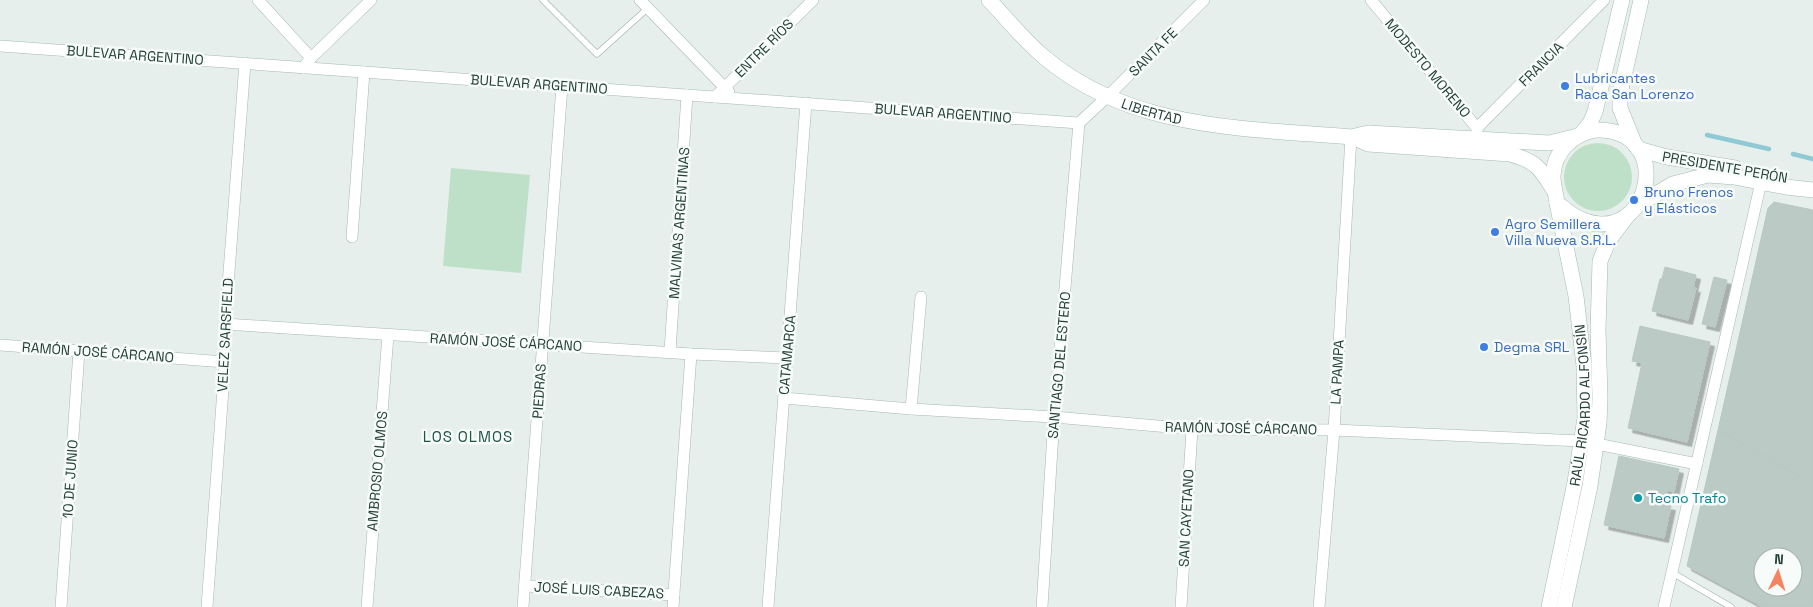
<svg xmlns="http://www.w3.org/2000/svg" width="1813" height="607" viewBox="0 0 1813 607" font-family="'Space Grotesk',sans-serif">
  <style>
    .green { fill: #bfe0c8 }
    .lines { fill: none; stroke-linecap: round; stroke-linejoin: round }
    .stream { stroke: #8ec9d4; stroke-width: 4.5 }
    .building { fill: #bbcac4; stroke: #b8c9c2; fill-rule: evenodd; filter: url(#shadow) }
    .service-casing { stroke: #a8b8b2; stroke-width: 7 }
    .minor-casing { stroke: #a8b8b2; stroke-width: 12 }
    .secondary-casing { stroke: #a4bbb3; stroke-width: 16 }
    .service { stroke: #fff; stroke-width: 5.5 }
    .minor { stroke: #fff; stroke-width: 11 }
    .secondary { stroke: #fff; stroke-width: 15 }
    .shop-dot { fill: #3f7fe0; stroke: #f7fbf9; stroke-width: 2 }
    .culture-dot { fill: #0f9aa8; stroke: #f7fbf9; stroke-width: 2 }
    .labels { text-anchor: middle; stroke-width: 5; stroke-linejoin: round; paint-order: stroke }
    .street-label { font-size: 14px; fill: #24423a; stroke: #f7fbf9 }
    .shop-label { font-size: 14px; fill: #366cbe; stroke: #f7fbf9; text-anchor: start }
    .culture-label { font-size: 14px; fill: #0d838f; stroke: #f7fbf9; text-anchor: start }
    .neighbourhood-label { font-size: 15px; letter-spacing: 1px; fill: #1f5548; stroke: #f7fbf9 }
  </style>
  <defs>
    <filter id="shadow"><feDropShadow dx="4.5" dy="4.5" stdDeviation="0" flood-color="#0004"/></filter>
  </defs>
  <rect width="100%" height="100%" fill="#e6efeb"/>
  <g class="green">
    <circle cx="1598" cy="177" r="34"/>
    <path d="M451,168L530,175L521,273L443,266Z"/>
  </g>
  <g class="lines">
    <g class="stream">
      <path d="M1707,135L1769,149"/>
      <path d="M1793,154L1813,159"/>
    </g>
  </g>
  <g class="building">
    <path d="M1774,202L1813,210V484L1718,430L1768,208Z"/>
    <path d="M1665,267L1696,275L1693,288H1696L1688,320L1652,311L1660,279H1662Z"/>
    <path d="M1714,277L1727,280L1715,327L1702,324Z"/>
    <path d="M1640,326L1710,342L1687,442L1628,428L1642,363L1632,361Z"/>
    <path d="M1718,430L1813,484V607H1763L1687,566ZM1763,557H1793V587H1763Z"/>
    <path d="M1619,456L1679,469L1674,492L1667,490L1664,505L1671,506L1664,538L1604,525Z"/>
  </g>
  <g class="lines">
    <g class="service-casing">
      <g id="service">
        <path d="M543,0L597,54L648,8"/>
        <path d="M1671,572L1731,607"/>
      </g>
    </g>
    <g class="minor-casing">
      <g id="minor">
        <path d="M258,0L311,58"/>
        <path d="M640,0L729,92"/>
        <path d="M1371,0L1477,128V134"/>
        <path d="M0,46L1079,123"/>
        <path d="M303,68L311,58L371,0"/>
        <path d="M715,97L813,0"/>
        <path d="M1079,123L1108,96L1204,0"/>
        <path d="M1477,128L1604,0"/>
        <path d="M352,237L364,72"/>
        <path d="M225,324L691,354L787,358"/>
        <path d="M0,345L225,362"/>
        <path d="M670,351L687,95"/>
        <path d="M784,398L911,409L1054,417L1192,429L1334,430L1582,441L1697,464"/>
        <path d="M911,409L921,297"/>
        <path d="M525,586L674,595"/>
        <path d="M61,607L79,351"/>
        <path d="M207,607L225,362V324L245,63"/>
        <path d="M367,607L388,335"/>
        <path d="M523,607L562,86"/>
        <path d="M673,607L691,354"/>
        <path d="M768,607L806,103"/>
        <path d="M1042,607L1054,417L1079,123"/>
        <path d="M1181,607L1192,429"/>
        <path d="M1319,607L1334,430L1351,137"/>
        <path d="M1664,607L1761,182"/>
      </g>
    </g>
    <g class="secondary-casing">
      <g id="secondary">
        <path id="s1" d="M989,0C1007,19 1024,40 1044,57C1130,130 1245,128 1351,137L1368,133L1549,143L1578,136"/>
        <path d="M1595,130C1676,127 1652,247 1583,220C1573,217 1565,209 1557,203C1556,194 1553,185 1553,176C1554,152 1572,134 1595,130Z"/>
        <path d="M1582,133L1590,123L1595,112L1622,0"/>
        <path d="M1357,139L1368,144L1510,154C1535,161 1540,167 1553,189"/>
        <path d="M1635,145L1620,108V94L1641,0"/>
        <path d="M1638,149L1667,157L1735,168"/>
        <path d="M1639,204L1673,184L1708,175L1734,177L1786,187L1813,190"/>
        <path id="s2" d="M1549,607L1575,482L1585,418L1584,366L1576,296L1557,203"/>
        <path d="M1564,607L1590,486L1599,423L1600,398L1598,330L1600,261L1609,240L1628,215"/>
      </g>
    </g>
    <use href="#service" class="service"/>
    <use href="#minor" class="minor"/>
    <use href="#secondary" class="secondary"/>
  </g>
  <g class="shop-dot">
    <circle cx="1565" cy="86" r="5"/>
    <circle cx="1634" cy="200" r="5"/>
    <circle cx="1495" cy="232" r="5"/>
    <circle cx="1484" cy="347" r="5"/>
  </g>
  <circle class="culture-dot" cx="1638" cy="498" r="5"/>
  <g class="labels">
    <g class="street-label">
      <text transform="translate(764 48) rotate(-45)" y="5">ENTRE RÍOS</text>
      <text transform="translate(1153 52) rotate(-45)" y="5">SANTA FE</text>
      <text transform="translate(135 55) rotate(4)" y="5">BULEVAR ARGENTINO</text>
      <text transform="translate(1541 64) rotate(-45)" y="5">FRANCIA</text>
      <text transform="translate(1428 68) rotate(50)" y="5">MODESTO MORENO</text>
      <text transform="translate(539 84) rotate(4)" y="5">BULEVAR ARGENTINO</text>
      <text dy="5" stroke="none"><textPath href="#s1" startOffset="201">LIBERTAD</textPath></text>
      <text transform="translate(943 113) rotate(4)" y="5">BULEVAR ARGENTINO</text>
      <text transform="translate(1725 167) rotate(10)" y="5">PRESIDENTE PERÓN</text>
      <text transform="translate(679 223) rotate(-86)" y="5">MALVINAS ARGENTINAS</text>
      <text transform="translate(225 335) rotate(-87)" y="5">VELEZ SARSFIELD</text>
      <text transform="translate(506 342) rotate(3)" y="5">RAMÓN JOSÉ CÁRCANO</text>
      <text transform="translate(98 352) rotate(4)" y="5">RAMÓN JOSÉ CÁRCANO</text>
      <text transform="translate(787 355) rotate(-85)" y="5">CATAMARCA</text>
      <text transform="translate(1059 365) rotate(-85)" y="5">SANTIAGO DEL ESTERO</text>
      <text transform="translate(1337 372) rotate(-87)" y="5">LA PAMPA</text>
      <text transform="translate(539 391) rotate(-86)" y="5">PIEDRAS</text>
      <text dy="5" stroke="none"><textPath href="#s2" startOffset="205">RAÚL RICARDO ALFONSÍN</textPath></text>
      <text transform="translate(1241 428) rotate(1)" y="5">RAMÓN JOSÉ CÁRCANO</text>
      <text transform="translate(377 471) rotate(-85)" y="5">AMBROSIO OLMOS</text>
      <text transform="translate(70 479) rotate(-86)" y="5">10 DE JUNIO</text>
      <text transform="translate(1186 518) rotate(-87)" y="5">SAN CAYETANO</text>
      <text transform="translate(599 590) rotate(3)" y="5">JOSÉ LUIS CABEZAS</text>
    </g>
    <g class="shop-label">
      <text x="1575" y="83">Lubricantes<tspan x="1575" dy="16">Raca San Lorenzo</tspan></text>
      <text x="1644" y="197">Bruno Frenos<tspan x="1644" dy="16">y Elásticos</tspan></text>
      <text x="1505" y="229">Agro Semillera<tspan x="1505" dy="16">Villa Nueva S.R.L.</tspan></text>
      <text x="1494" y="352">Degma SRL</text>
    </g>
    <g class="culture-label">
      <text x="1648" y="503">Tecno Trafo</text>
    </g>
    <g class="neighbourhood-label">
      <text x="468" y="442">LOS OLMOS</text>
    </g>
  </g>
  <g transform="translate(1778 572) rotate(4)"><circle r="24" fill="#f7fbf9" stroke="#a3b1ad"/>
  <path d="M0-4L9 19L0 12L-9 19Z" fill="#f4845f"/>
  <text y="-8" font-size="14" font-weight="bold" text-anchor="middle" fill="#24423a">N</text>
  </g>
</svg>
